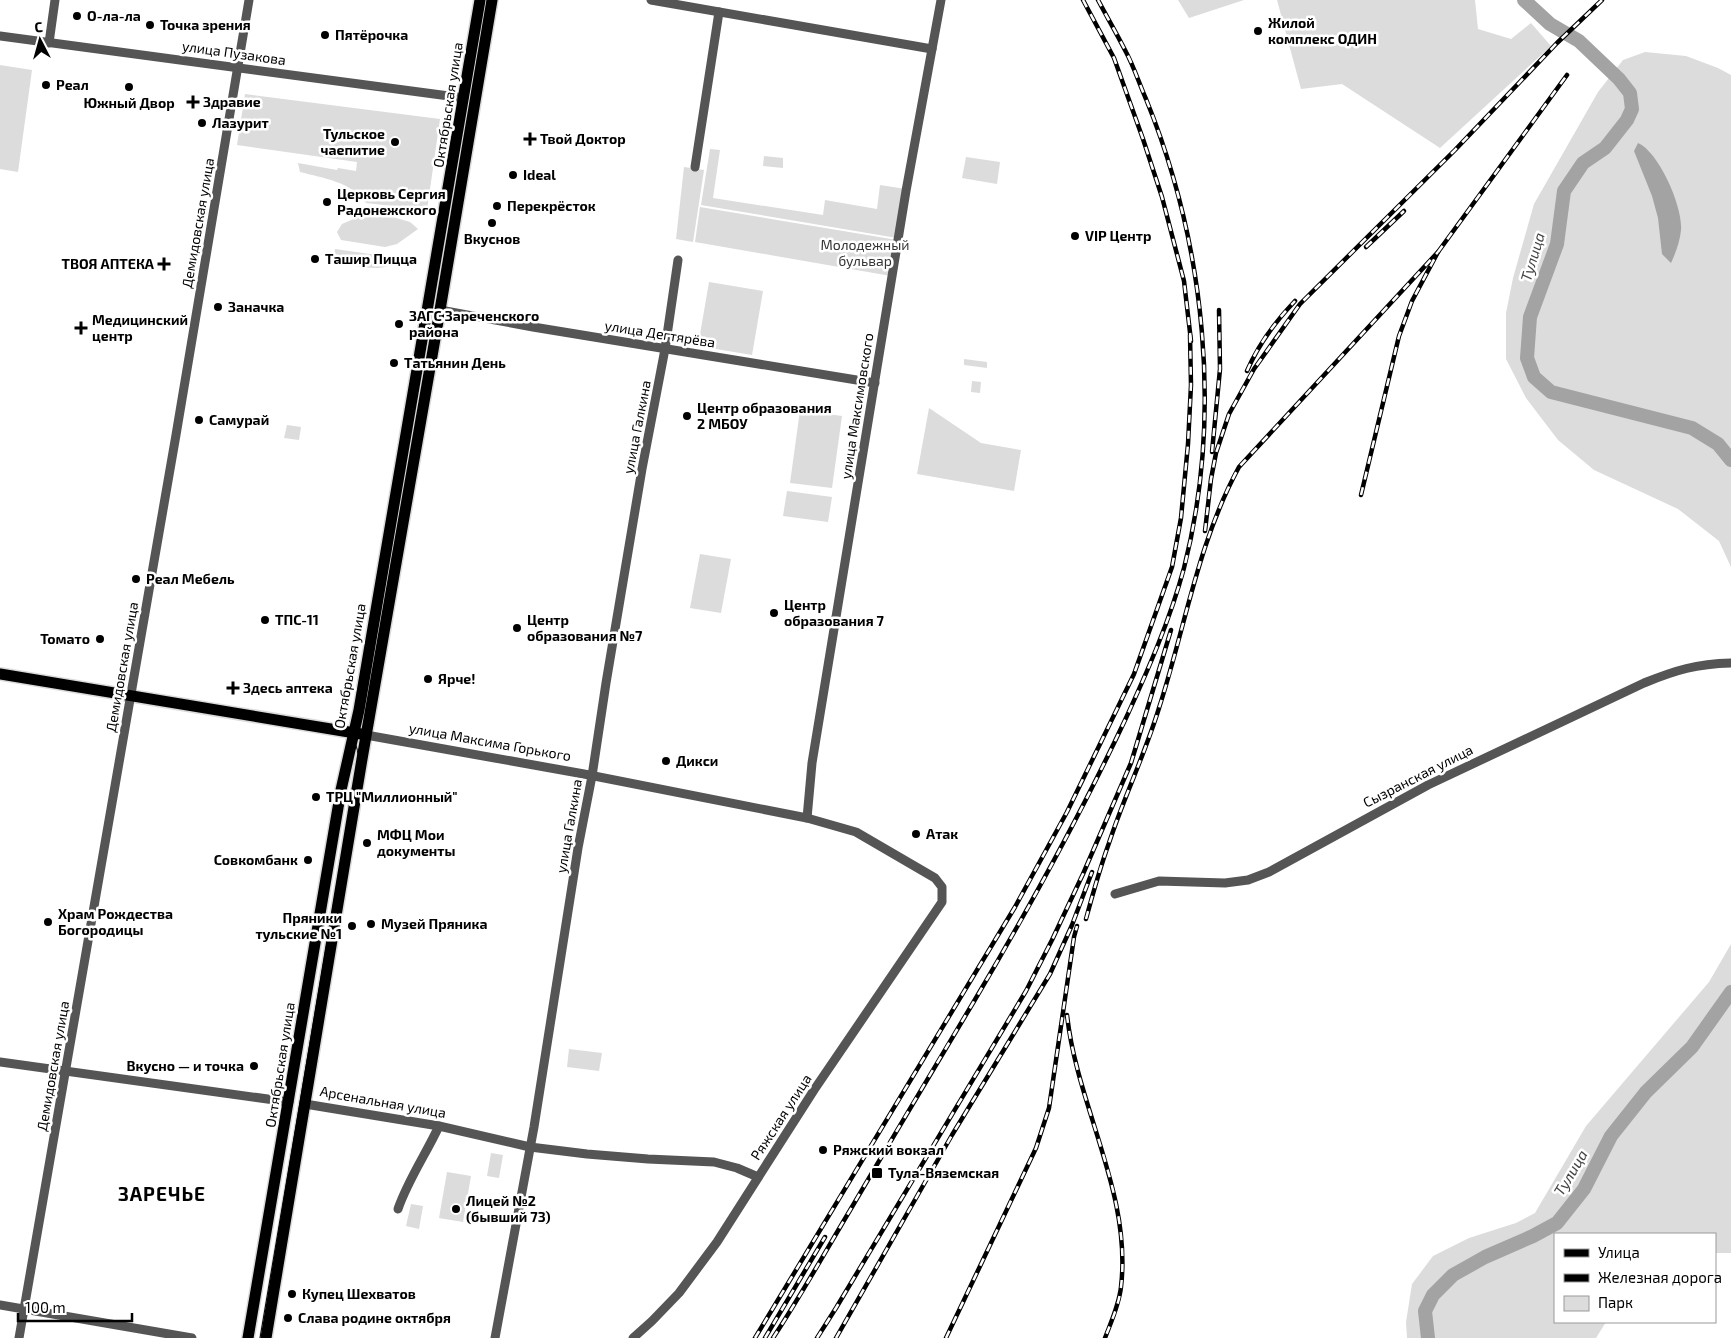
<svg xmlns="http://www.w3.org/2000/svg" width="1731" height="1338" viewBox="0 0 1731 1338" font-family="'Exo 2',sans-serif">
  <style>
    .green { fill: #dcdcdc }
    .water { fill: #a3a3a3 }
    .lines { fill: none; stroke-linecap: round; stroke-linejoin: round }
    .river { stroke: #a3a3a3; stroke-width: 14 }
    .major-casing { stroke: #dbdbdb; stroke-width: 14 }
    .minor { stroke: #555; stroke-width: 9 }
    .major { stroke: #000; stroke-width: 11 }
    .tram { stroke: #000; stroke-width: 1 }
    .rail-casing { stroke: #000; stroke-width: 4.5 }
    .rail { stroke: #fff; stroke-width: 2.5; stroke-dasharray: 8; stroke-linecap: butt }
    .poi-dot { fill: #000; stroke: #fff; stroke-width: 2 }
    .labels { text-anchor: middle; stroke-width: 5; stroke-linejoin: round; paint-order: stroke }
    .poi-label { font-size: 14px; font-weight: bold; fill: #000; stroke: #fff; text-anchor: start }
    .street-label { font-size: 14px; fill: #000; stroke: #fff }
    .park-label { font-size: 14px; fill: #333; stroke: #fff }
    .water-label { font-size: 15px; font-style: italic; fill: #444; stroke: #fff }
    .district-label { font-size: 19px; font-weight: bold; letter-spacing: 1px; fill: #000; stroke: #fff }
  </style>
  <rect width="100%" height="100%" fill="#fff"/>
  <g class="green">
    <path d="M1178,0H1244L1189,18Z"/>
    <path d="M1277,0H1475L1478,29L1511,39L1531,23L1551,46L1440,148L1342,84L1301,89Z"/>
    <path d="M1645,52L1686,56L1718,68L1731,75V567L1719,541L1678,509L1594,470L1558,440L1526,398L1506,359V313L1513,278L1534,204L1598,92L1623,60Z"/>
    <path d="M0,65L32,70L18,172L0,169Z"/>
    <path d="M245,94L440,119L427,210L366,203C352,182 323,178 300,172L298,163L337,170L338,168L356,171L357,162L237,145Z"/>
    <path d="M710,149L720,150L713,198L823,215L825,200L877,209L880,185L906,189L897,238L701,205Z"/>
    <path d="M764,156L783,158V168L763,166Z"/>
    <path d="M966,157L1000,162L997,184L962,178Z"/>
    <path d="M684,167L704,170L693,242L676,239Z"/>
    <path d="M700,207L897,240L891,276L695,242Z"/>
    <path d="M372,211L410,222L418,229L397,244L385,247L341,240L337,232L342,224Z"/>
    <path d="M335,249L384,256L390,260L391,264C381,273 346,264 333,262Z"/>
    <path d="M709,282L763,291L752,355L698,346Z"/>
    <path d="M964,359L987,362V368L964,365Z"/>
    <path d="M972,381L981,382L980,393L971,392Z"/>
    <path d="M929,408L981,443L1021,450L1014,491L917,474Z"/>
    <path d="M800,410L842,416L832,488L790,483Z"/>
    <path d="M287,425L301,427L299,440L284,438Z"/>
    <path d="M787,491L832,497L828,522L783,516Z"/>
    <path d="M700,554L731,559L721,613L690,608Z"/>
    <path d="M1731,944V1253H1715V1234H1555V1322H1606L1596,1338H1407L1406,1322L1412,1284L1433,1256L1469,1238L1516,1223L1535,1213L1586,1126L1709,982Z"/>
    <path d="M569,1049L602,1053L599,1071L567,1067Z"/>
    <path d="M491,1153L503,1155L499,1178L487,1176Z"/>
    <path d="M447,1172L471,1176L463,1222L439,1218Z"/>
    <path d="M411,1204L423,1206L419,1229L406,1226Z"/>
  </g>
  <g class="water">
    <path d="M1520,0H1531L1546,15L1568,29L1559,37L1546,29Z"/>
    <path d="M1638,143C1659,152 1683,207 1681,230C1680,241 1676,252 1671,263L1662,254L1658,218L1652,196L1634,151Z"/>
  </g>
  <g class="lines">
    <g class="river">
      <path d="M1524,0L1550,24L1579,41L1619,79L1630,93L1632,109L1627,120L1605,148L1583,163L1564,191L1557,244L1530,317L1527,358L1534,377L1551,392L1692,428L1718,444L1731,460"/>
      <path d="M1428,1338L1425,1311L1433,1295L1453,1275L1485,1257L1533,1236L1557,1223L1584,1189L1611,1136L1646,1092L1692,1047L1731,992"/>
    </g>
    <g class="major-casing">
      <g id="major">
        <path d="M0,674L361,734"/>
        <path d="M248,1338L341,790L359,710L480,0"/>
        <path d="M266,1338L362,759L440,310L492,0"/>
      </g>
    </g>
    <g class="minor">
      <path d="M651,0L932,49"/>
      <path d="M0,36L464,98"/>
      <path d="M49,43L55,0"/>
      <path d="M695,167L719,12"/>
      <path d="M440,310L533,327L875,383"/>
      <path d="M366,735L584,774L807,818L856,832L935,878L942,887V902L814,1090L717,1242L679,1293L652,1321L633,1338"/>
      <path d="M807,818L812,763L906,191L941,0"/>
      <path d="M1115,894L1159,881L1225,883L1248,880L1269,872L1428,785L1644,683C1676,670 1696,664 1731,663"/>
      <path d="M0,1062L289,1102"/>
      <path d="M305,1104L439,1126L530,1147L587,1154L648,1159L714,1162L737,1168L758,1177"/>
      <path d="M398,1209C408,1180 426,1154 439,1126"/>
      <path d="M0,1305L192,1338"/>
      <path d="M19,1338L176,435L249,0"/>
      <path d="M495,1338L534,1127L578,848L592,776L606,683L642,469L665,349L678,260"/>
    </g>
    <use href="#major" class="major"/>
    <path class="tram" d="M0,672L334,727C349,732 359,743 358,759L260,1338"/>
    <g class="rail-casing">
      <g id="rail">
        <path d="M1083,0L1114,58L1143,139L1162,197L1184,281L1191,341"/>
        <path d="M1366,247L1404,211"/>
        <path d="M1247,371C1258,345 1275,322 1295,301"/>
        <path d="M1212,452L1220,369L1219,310"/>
        <path d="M1361,495L1399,336L1412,301L1438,252L1567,75"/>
        <path d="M1205,531L1211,479L1216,453L1229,414L1254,369L1300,304L1455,150L1557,43L1602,0"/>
        <path d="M1086,919C1093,893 1100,868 1109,843C1124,797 1145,754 1159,708C1185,628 1198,542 1239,467L1438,252"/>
        <path d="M1067,1015C1077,1107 1132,1193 1121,1287C1119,1305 1111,1322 1105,1338"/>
        <path d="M755,1338L1015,907L1067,812L1134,674L1172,567L1181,518L1188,444L1191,385L1190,335"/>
        <path d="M765,1338L825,1237"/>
        <path d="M773,1338C800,1297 824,1254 849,1212C890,1142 931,1073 973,1003C1028,910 1080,816 1126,718C1148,670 1170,620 1184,568C1223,415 1205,244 1146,99C1139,83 1134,67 1126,52C1117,34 1107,17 1098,0"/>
        <path d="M817,1338L836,1308L1026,991L1052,940L1083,874L1131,763L1171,630"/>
        <path d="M836,1338L952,1135L1050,974L1072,925L1092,872"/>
        <path d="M946,1338L1036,1148L1049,1108L1074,937L1077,926"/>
      </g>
    </g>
    <use href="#rail" class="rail"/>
  </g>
  <g class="poi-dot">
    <circle cx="77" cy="16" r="5"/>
    <circle cx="150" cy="25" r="5"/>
    <circle cx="1258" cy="31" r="5"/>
    <circle cx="325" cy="35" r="5"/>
    <circle cx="46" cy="85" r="5"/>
    <circle cx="129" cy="87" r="5"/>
    <path d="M190.5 94.5h5v5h5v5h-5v5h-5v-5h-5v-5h5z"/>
    <circle cx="202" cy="123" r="5"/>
    <path d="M527.5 131.5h5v5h5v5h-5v5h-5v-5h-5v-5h5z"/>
    <circle cx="395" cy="142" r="5"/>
    <circle cx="513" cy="175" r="5"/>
    <circle cx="327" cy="202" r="5"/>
    <circle cx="497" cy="206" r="5"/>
    <circle cx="492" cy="223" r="5"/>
    <circle cx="1075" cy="236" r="5"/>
    <circle cx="315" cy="259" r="5"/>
    <path d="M161.5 256.5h5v5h5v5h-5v5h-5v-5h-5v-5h5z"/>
    <circle cx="218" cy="307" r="5"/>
    <circle cx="399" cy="324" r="5"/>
    <path d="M78.5 320.5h5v5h5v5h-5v5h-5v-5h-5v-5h5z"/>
    <circle cx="394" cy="363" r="5"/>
    <circle cx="687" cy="416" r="5"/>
    <circle cx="199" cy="420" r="5"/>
    <circle cx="136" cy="579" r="5"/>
    <circle cx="774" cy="613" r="5"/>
    <circle cx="265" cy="620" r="5"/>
    <circle cx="517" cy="628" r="5"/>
    <circle cx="100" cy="639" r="5"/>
    <circle cx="428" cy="679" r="5"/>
    <path d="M230.5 680.5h5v5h5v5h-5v5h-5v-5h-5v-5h5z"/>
    <circle cx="666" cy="761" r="5"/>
    <circle cx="316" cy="797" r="5"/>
    <circle cx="916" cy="834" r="5"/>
    <circle cx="367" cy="843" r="5"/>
    <circle cx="308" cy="860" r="5"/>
    <circle cx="48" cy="922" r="5"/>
    <circle cx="371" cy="924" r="5"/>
    <circle cx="352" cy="926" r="5"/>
    <circle cx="254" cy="1066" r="5"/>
    <circle cx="823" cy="1150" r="5"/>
    <rect x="871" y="1167" width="12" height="12" rx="2.5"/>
    <circle cx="456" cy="1209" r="5"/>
    <circle cx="292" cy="1294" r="5"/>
    <circle cx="288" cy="1318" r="5"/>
  </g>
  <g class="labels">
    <g class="poi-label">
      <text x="87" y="21">О-ла-ла</text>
      <text x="1268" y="28">Жилой<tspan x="1268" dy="16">комплекс ОДИН</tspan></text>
      <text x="160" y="30">Точка зрения</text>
      <text x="335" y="40">Пятёрочка</text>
      <text x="56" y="90">Реал</text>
      <text x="203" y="107">Здравие</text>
      <text x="129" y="108" text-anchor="middle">Южный Двор</text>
      <text x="212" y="128">Лазурит</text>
      <text x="385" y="139" text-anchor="end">Тульское<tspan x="385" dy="16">чаепитие</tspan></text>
      <text x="540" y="144">Твой Доктор</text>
      <text x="523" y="180">Ideal</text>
      <text x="337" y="199">Церковь Сергия<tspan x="337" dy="16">Радонежского</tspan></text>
      <text x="507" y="211">Перекрёсток</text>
      <text x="1085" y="241">VIP Центр</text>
      <text x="492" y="244" text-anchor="middle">Вкуснов</text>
      <text x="325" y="264">Ташир Пицца</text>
      <text x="154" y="269" text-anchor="end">ТВОЯ АПТЕКА</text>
      <text x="228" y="312">Заначка</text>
      <text x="409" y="321">ЗАГС Зареченского<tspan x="409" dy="16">района</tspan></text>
      <text x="92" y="325">Медицинский<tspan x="92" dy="16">центр</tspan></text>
      <text x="404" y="368">Татьянин День</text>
      <text x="697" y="413">Центр образования<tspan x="697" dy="16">2 МБОУ</tspan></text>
      <text x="209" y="425">Самурай</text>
      <text x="146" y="584">Реал Мебель</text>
      <text x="784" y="610">Центр<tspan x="784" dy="16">образования 7</tspan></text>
      <text x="275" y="625">ТПС-11</text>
      <text x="527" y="625">Центр<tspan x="527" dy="16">образования №7</tspan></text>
      <text x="90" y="644" text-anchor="end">Томато</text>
      <text x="438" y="684">Ярче!</text>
      <text x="243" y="693">Здесь аптека</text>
      <text x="676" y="766">Дикси</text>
      <text x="326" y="802">ТРЦ "Миллионный"</text>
      <text x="926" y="839">Атак</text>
      <text x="377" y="840">МФЦ Мои<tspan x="377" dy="16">документы</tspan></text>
      <text x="298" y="865" text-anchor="end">Совкомбанк</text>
      <text x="58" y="919">Храм Рождества<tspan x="58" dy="16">Богородицы</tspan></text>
      <text x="342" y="923" text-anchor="end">Пряники<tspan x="342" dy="16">тульские №1</tspan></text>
      <text x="381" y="929">Музей Пряника</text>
      <text x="244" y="1071" text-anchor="end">Вкусно — и точка</text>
      <text x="833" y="1155">Ряжский вокзал</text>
      <text x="888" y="1178">Тула-Вяземская</text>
      <text x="466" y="1206">Лицей №2<tspan x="466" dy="16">(бывший 73)</tspan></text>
      <text x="302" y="1299">Купец Шехватов</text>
      <text x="298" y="1323">Слава родине октября</text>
    </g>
    <g class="street-label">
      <text transform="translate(234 53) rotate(8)" y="5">улица Пузакова</text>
      <text transform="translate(448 105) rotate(-81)" y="5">Октябрьская улица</text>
      <text transform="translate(198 223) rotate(-80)" y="5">Демидовская улица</text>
      <text transform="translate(660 334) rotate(9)" y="5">улица Дегтярёва</text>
      <text transform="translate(857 406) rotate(-81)" y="5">улица Максимовского</text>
      <text transform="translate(637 427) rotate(-79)" y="5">улица Галкина</text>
      <text transform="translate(350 666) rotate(-80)" y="5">Октябрьская улица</text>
      <text transform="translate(122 667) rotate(-80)" y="5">Демидовская улица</text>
      <text transform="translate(490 742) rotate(10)" y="5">улица Максима Горького</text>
      <text transform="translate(1418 776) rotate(-27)" y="5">Сызранская улица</text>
      <text transform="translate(569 826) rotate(-80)" y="5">улица Галкина</text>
      <text transform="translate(280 1065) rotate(-81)" y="5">Октябрьская улица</text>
      <text transform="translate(53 1066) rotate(-80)" y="5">Демидовская улица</text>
      <text transform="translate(383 1102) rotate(10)" y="5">Арсенальная улица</text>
      <text transform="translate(781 1117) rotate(-57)" y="5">Ряжская улица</text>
    </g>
    <g class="park-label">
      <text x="865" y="250">Молодежный<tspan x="865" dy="16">бульвар</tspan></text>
    </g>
    <g class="water-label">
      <text transform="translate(1533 257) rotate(-73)" y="5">Тулица</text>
      <text transform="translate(1571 1173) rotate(-59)" y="5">Тулица</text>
    </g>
    <g class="district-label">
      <text x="162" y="1201">ЗАРЕЧЬЕ</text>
    </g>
  </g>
  <rect x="1554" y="1233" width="162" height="90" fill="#ffffff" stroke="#999999"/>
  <rect x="1564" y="1249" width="25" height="8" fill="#000000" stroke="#999999"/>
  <text x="1598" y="1258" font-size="15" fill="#000000">Улица</text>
  <rect x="1564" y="1274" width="25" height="8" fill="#000000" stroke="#999999"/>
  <text x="1598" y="1283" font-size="15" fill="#000000">Железная дорога</text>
  <rect x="1564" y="1296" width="25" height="15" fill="#dcdcdc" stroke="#999999"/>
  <text x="1598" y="1308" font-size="15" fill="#000000">Парк</text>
  <g transform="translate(40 40) rotate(354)" stroke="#ffffff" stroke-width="4" paint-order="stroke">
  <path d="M0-4L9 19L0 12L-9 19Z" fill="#000000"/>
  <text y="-8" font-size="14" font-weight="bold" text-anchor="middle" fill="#000000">С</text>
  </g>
  <path d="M18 1313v8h114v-8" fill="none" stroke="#000000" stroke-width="2.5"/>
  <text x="25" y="1313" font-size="15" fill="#000000" stroke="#ffffff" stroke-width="4" paint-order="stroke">100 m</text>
</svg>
